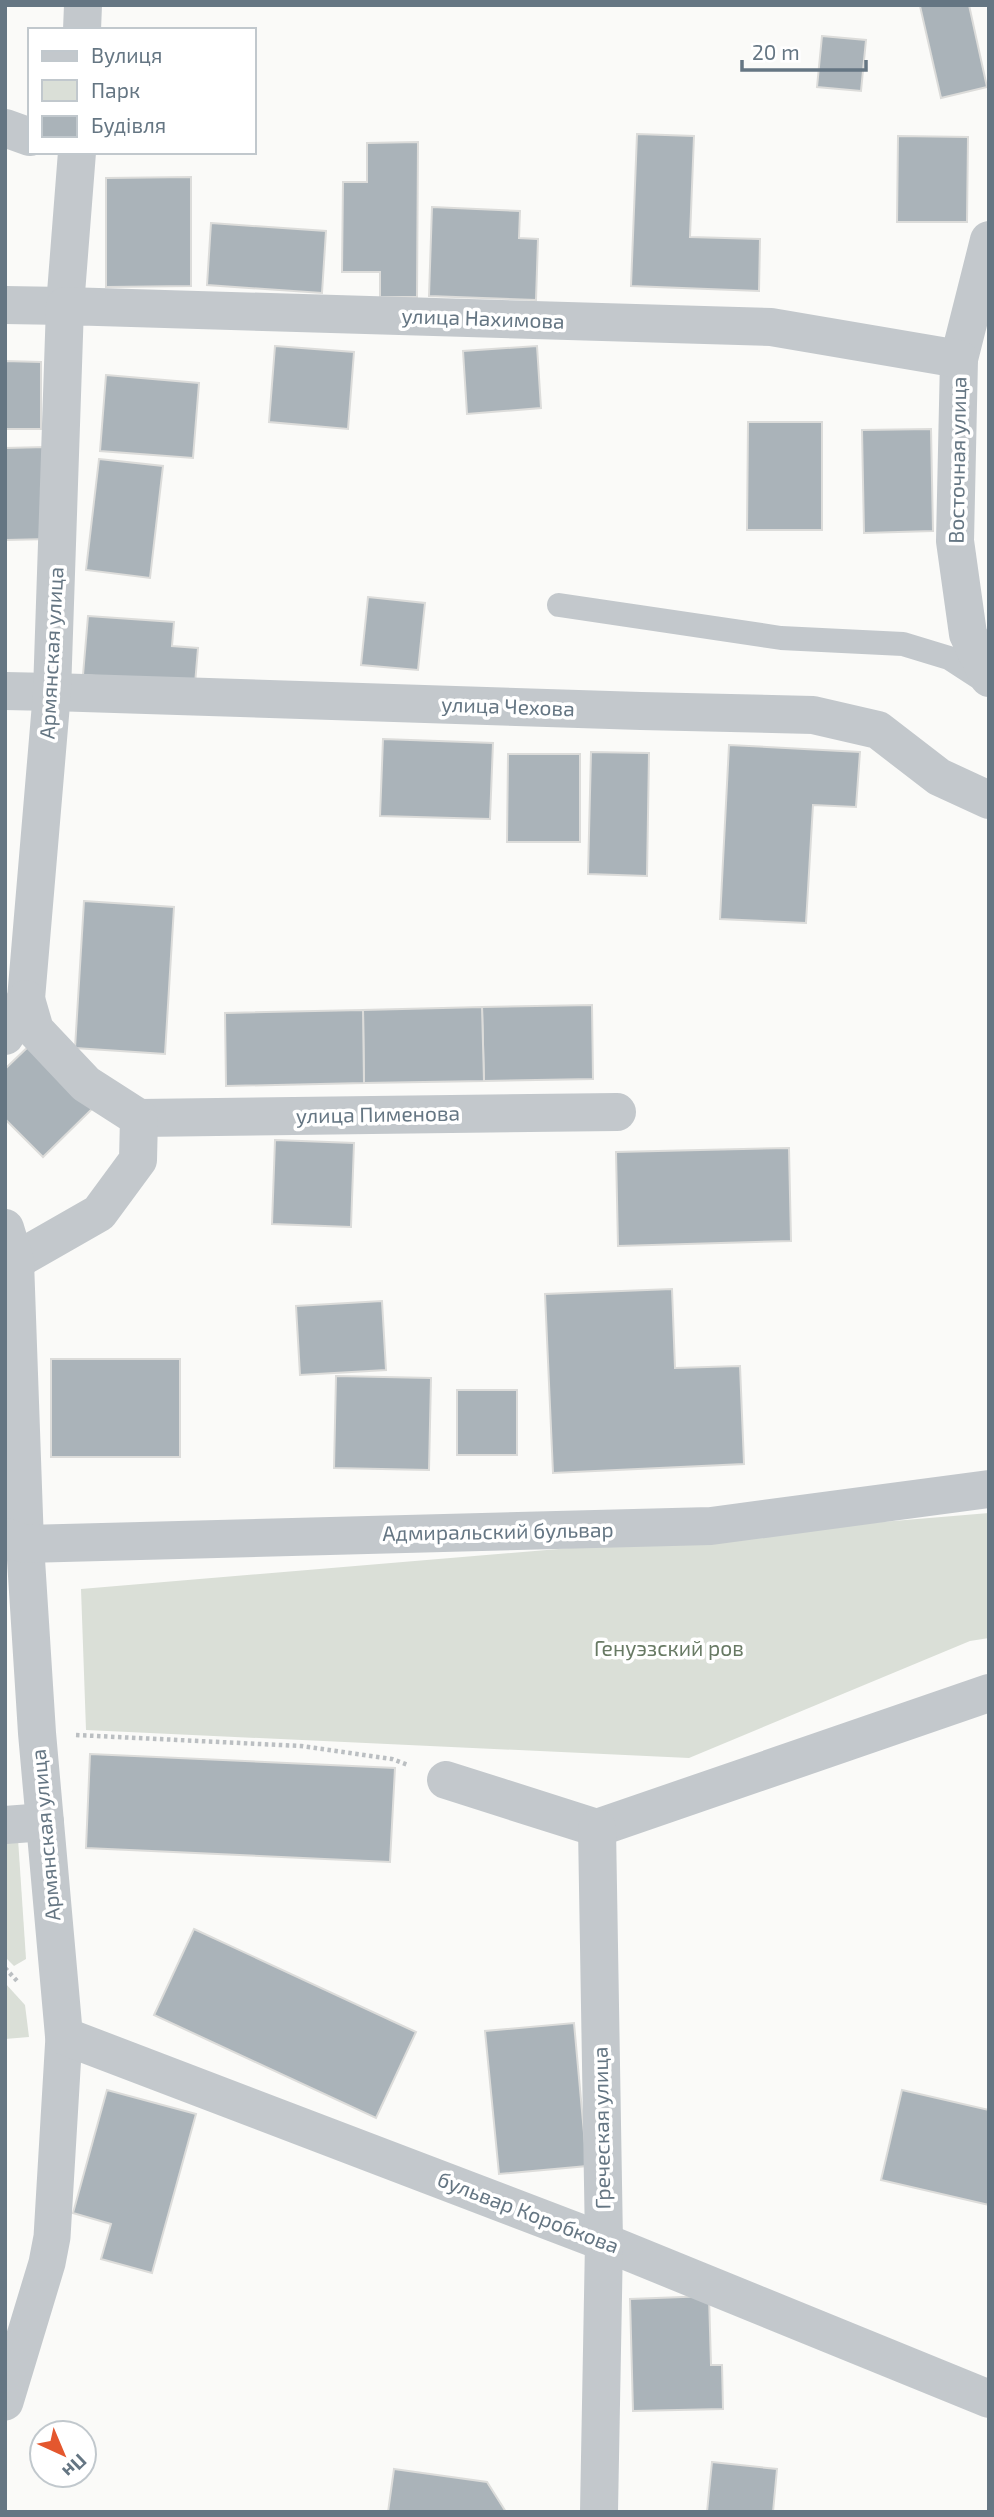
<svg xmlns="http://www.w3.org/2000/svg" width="994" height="2517" viewBox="0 0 994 2517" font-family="'Exo 2',sans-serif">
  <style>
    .green { fill: #dadfd7 }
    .building { fill: #aab3b9; stroke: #dcdcda; stroke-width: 2 }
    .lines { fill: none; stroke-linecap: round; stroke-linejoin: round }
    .path { stroke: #bbbfc2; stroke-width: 4.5; stroke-dasharray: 3.5 3.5; stroke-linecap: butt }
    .service { stroke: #c3c8cc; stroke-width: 24 }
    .pedestrian { stroke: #c3c8cc; stroke-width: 37 }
    .minor { stroke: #c3c8cc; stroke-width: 38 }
    .tertiary { stroke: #c3c8cc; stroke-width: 38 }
    .labels { text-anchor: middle; stroke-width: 7; stroke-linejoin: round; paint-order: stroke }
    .street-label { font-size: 21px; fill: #657683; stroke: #fff }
    .park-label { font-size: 21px; fill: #687a64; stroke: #fff }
  </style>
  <rect width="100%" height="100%" fill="#fafaf8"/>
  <g class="green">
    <path d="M989,1513V1638L970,1641L689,1758L86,1730L81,1589Z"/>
    <path d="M18,1839L26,1959L14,1966L5,1957V1840Z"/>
    <path d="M5,1983L25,2005L29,2037L5,2039Z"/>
  </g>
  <g class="building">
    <path d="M924,5H969L987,87L941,98L920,6Z"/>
    <path d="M822,36L866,40L861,91L817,87Z"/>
    <path d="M637,134L694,136L690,237L760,239L759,291L631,286Z"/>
    <path d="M898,136L968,137L967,222H897Z"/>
    <path d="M418,142L417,297H380V272H342L343,182H367V143Z"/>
    <path d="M191,177V286L106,287V178Z"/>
    <path d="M432,207L520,211L519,238L538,239L536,300L429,296Z"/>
    <path d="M211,223L326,231L322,293L207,285Z"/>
    <path d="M275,346L354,352L348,429L269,422Z"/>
    <path d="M537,346L541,408L467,414L463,351Z"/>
    <path d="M5,361L41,362V429H5Z"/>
    <path d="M106,375L199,383L193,458L100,451Z"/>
    <path d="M748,422H822V530H747Z"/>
    <path d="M931,429L933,531L864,533L862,430Z"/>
    <path d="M46,447L50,539L5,540V448Z"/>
    <path d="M99,459L163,466L150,578L86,570Z"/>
    <path d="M368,597L425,603L418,670L361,665Z"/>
    <path d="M88,616L174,622L172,646L198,648L195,684L83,675Z"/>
    <path d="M383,739L493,743L490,819L380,816Z"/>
    <path d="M729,745L860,752L856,807L813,805L806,923L720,919Z"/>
    <path d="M591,752L649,753L647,876L588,874Z"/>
    <path d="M508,754H580V842H507Z"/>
    <path d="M84,901L174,907L165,1054L75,1048Z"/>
    <path d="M592,1005L593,1079L484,1081L482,1007Z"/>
    <path d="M482,1007L484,1081L364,1083L363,1010Z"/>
    <path d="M363,1010L364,1083L226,1086L225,1013Z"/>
    <path d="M31,1044L94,1107L43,1157L5,1119V1069Z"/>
    <path d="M275,1140L354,1143L351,1227L272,1224Z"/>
    <path d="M789,1148L791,1241L618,1246L616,1152Z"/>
    <path d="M672,1289L675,1368L740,1366L744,1464L553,1473L545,1294Z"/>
    <path d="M382,1301L386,1370L300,1375L296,1306Z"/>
    <rect x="51" y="1359" width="129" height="98"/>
    <path d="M336,1376L431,1378L429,1470L334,1468Z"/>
    <rect x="457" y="1390" width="60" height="65"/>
    <path d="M90,1754L395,1768L390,1862L86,1848Z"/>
    <path d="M194,1929L416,2032L376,2118L154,2015Z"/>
    <path d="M574,2023L587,2166L499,2174L485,2031Z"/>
    <path d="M107,2090L196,2114L152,2273L101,2259L111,2224L73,2213Z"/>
    <path d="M902,2090L989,2110V2205L881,2180Z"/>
    <path d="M709,2296L711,2365H722L723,2409L633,2411L630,2299Z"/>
    <path d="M712,2462L777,2469L773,2512H707Z"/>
    <path d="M394,2469L487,2482L506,2512H388Z"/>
  </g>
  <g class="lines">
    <g class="path">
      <path d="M76,1735L301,1746L392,1759L408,1765"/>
      <path d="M5,1968L18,1982"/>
    </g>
    <path class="service" d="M559,605L781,638L903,644L949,658L989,684"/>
    <path class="pedestrian" d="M5,2402L47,2263L52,2237L64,2036"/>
    <g class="minor">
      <path d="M82,30L83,5"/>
      <path d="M5,128L30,137"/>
      <path d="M989,240L959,359L955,541L968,634L989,678"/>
      <path d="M5,305L65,306L77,152"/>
      <path d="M5,691L52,692"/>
      <path d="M139,1118L617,1112"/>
      <path d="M25,1544L37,1733L64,2036L604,2242L989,2399"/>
      <path d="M446,1780L597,1828L989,1693"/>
      <path d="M5,1825L45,1822"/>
      <path d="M597,1828L604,2242L599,2512"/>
    </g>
    <g class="tertiary">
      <path d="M52,692L641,711L813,715L878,730L939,777L989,800"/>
      <path d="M26,999L52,692L65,306L771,327L959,359"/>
      <path d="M5,1036L26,999L35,1030L86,1084L139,1118L138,1160L99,1213L15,1261"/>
      <path d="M5,1228L15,1261L25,1544"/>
      <path d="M5,1537L25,1544L711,1526L989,1489"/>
    </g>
  </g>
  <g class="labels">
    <g class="street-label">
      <text transform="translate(483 319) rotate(2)" y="7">улица Нахимова</text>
      <text transform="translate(958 460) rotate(-89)" y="7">Восточная улица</text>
      <text transform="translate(52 653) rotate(-87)" y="7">Армянская улица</text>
      <text transform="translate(508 707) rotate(2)" y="7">улица Чехова</text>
      <text transform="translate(378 1115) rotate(-1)" y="7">улица Пименова</text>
      <text transform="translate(498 1532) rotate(-1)" y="7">Адмиральский бульвар</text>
      <text transform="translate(46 1835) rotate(-95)" y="7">Армянская улица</text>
      <text transform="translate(602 2128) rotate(-91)" y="7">Греческая улица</text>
      <text transform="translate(528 2213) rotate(21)" y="7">бульвар Коробкова</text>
    </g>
    <g class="park-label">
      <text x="669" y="1656">Генуэзский ров</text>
    </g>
  </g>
  <rect width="994" height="2517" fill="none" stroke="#657683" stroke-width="14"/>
  <rect x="28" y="28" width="228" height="126" fill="#ffffff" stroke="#c1c8cd" stroke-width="2"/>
  <rect x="42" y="51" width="35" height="10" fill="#c3c8cc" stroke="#c1c8cd" stroke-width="2"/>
  <text x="91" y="63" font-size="21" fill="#657683">Вулиця</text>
  <rect x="42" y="80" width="35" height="21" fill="#dadfd7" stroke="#c1c8cd" stroke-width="2"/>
  <text x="91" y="98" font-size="21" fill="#657683">Парк</text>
  <rect x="42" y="116" width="35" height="21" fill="#aab3b9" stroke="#c1c8cd" stroke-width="2"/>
  <text x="91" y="133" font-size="21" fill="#657683">Будівля</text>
  <g transform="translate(63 2454) rotate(136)"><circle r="33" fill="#ffffff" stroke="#c1c8cd" stroke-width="2"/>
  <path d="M0-5L12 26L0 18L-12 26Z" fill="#e4572e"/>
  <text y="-10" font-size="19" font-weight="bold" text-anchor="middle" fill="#657683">Пн</text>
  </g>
  <path d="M742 60v10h124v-10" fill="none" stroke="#657683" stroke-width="3.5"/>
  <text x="752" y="60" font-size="21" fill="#657683" stroke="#ffffff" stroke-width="5" paint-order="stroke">20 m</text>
</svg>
